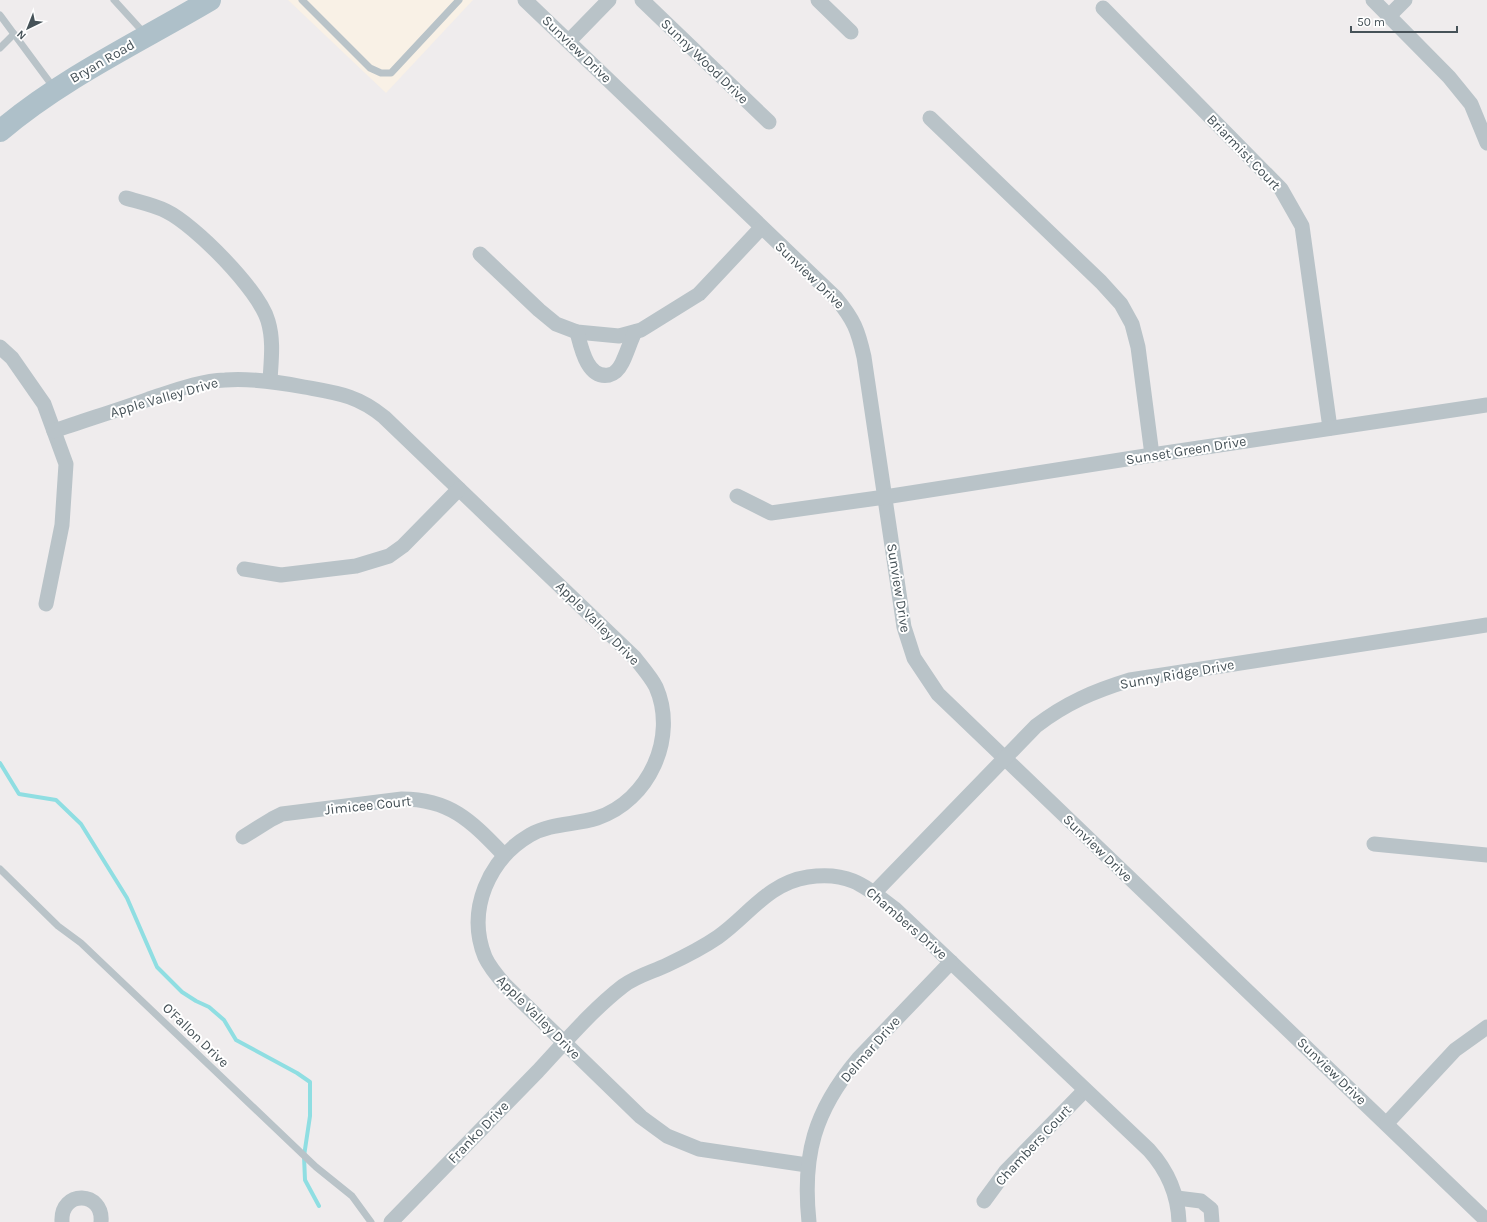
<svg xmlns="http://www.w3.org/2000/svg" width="1487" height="1222" viewBox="0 0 1487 1222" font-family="Karla,sans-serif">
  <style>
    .commercial { fill: #f9f1e6 }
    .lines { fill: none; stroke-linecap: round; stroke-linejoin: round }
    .stream { stroke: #8fdee2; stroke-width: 4 }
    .lane { stroke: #b9c3c8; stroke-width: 7 }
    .street { stroke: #b9c3c8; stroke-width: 15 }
    .primary { stroke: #aec0c9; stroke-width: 22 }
    .labels { text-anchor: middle; stroke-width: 4; stroke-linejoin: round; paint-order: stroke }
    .street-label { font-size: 14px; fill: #465258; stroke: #fff }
  </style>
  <rect width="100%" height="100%" fill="#efeced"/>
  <path class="commercial" d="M288,0H473L386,93Z"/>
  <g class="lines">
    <path class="stream" d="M0,763L19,794L56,800L81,824L127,898L157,967L182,992L196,1001L209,1007L224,1020L236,1040L297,1073L310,1082V1116L304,1156L305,1180L319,1206"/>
    <g class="lane">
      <path d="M114,0L145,34"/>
      <path d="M302,0L370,68L381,73H391L459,0"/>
      <path d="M0,15L54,88"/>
      <path d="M0,48L14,34"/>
      <path d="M0,869L58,926L81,943L316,1167L352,1196L371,1222"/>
    </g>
    <g class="street">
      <path d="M525,0L836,298C854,320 858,330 864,357L904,627L914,658L938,694L1487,1221"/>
      <path d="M642,0L769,122"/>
      <path d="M818,0L851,32"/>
      <path d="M1373,0L1449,77L1471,104L1487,143"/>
      <path d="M1103,8L1281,189L1302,226L1330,428"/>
      <path d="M1389,16L1405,0"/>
      <path d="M569,41L609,0"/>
      <path d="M930,118L1101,282L1121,304L1132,324L1138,347L1152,455"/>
      <path d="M126,198C139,202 154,205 166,211C195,225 259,290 268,321C274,341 271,361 270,381"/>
      <path d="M480,254L539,310L556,324L577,332L619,336L641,330L699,294L761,228"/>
      <path d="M577,332C581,347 587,379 609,375C614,374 619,369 622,363C627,353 630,342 635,332"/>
      <path d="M0,347L12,358L44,404L66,464L62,525L46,604"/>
      <path d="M54,431C86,420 118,410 149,399C174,391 199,381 225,380C252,378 278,382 304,387C337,393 357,395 384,417L635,658C642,667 651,677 656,687C678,737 649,801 597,818C575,825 551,823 530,835C489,859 466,910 485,957C490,968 498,977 506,986L641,1117L667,1136L699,1149L807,1165"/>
      <path d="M737,496L771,513L885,497L1152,455L1487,405"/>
      <path d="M244,569L281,575L356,566L389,556L403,546L459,489"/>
      <path d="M243,837L272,819L282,814L402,799C451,799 472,822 504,855"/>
      <path d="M1374,844L1487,855"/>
      <path d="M874,893L1036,726C1066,703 1094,691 1130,680L1487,625"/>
      <path d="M1387,1123L1455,1050L1487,1027"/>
      <path d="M1177,1198L1201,1201L1211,1209L1212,1222"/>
      <path d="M984,1201L1006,1171L1085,1090"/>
      <path d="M62,1222C60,1189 104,1191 101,1222"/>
      <path d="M391,1222C440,1172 489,1121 538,1071C565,1042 592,1010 623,986C636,976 652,972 667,965C684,957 702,948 718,937C748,916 768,883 808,877C849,871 865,886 895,909L1149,1150C1168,1171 1178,1194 1179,1222"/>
      <path d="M809,1222C802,1156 814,1111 858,1059L951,962"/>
    </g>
    <path class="primary" d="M0,131C64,77 139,42 210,0"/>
  </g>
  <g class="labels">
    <g class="street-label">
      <text transform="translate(577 49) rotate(44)" y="5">Sunview Drive</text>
      <text transform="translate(102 61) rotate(-30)" y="5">Bryan Road</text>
      <text transform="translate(705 61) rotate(44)" y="5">Sunny Wood Drive</text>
      <text transform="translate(1244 152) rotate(46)" y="5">Briarmist Court</text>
      <text transform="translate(810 275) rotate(44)" y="5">Sunview Drive</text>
      <text transform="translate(164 397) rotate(-16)" y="5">Apple Valley Drive</text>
      <text transform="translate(1186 450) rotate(-9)" y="5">Sunset Green Drive</text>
      <text transform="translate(899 588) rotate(81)" y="5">Sunview Drive</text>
      <text transform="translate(598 623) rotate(45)" y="5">Apple Valley Drive</text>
      <text transform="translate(1177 674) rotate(-10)" y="5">Sunny Ridge Drive</text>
      <text transform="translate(368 805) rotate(-6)" y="5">Jimicee Court</text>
      <text transform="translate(1098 848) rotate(44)" y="5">Sunview Drive</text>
      <text transform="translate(907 923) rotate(41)" y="5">Chambers Drive</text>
      <text transform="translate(539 1017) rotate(45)" y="5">Apple Valley Drive</text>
      <text transform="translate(196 1035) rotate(44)" y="5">O'Fallon Drive</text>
      <text transform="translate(870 1049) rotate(-49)" y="5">Delmar Drive</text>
      <text transform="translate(1332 1071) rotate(44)" y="5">Sunview Drive</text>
      <text transform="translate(478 1132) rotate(-46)" y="5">Franko Drive</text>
      <text transform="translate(1033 1145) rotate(-47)" y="5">Chambers Court</text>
    </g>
  </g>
  <g transform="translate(28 28) rotate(223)" stroke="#ffffff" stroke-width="3" paint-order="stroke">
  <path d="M0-3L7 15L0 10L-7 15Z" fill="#465258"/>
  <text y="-6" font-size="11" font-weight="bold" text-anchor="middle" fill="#465258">N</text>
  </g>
  <path d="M1351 26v6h106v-6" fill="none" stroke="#465258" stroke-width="2"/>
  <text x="1357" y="26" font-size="12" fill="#465258" stroke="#ffffff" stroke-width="3" paint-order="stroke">50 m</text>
</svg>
